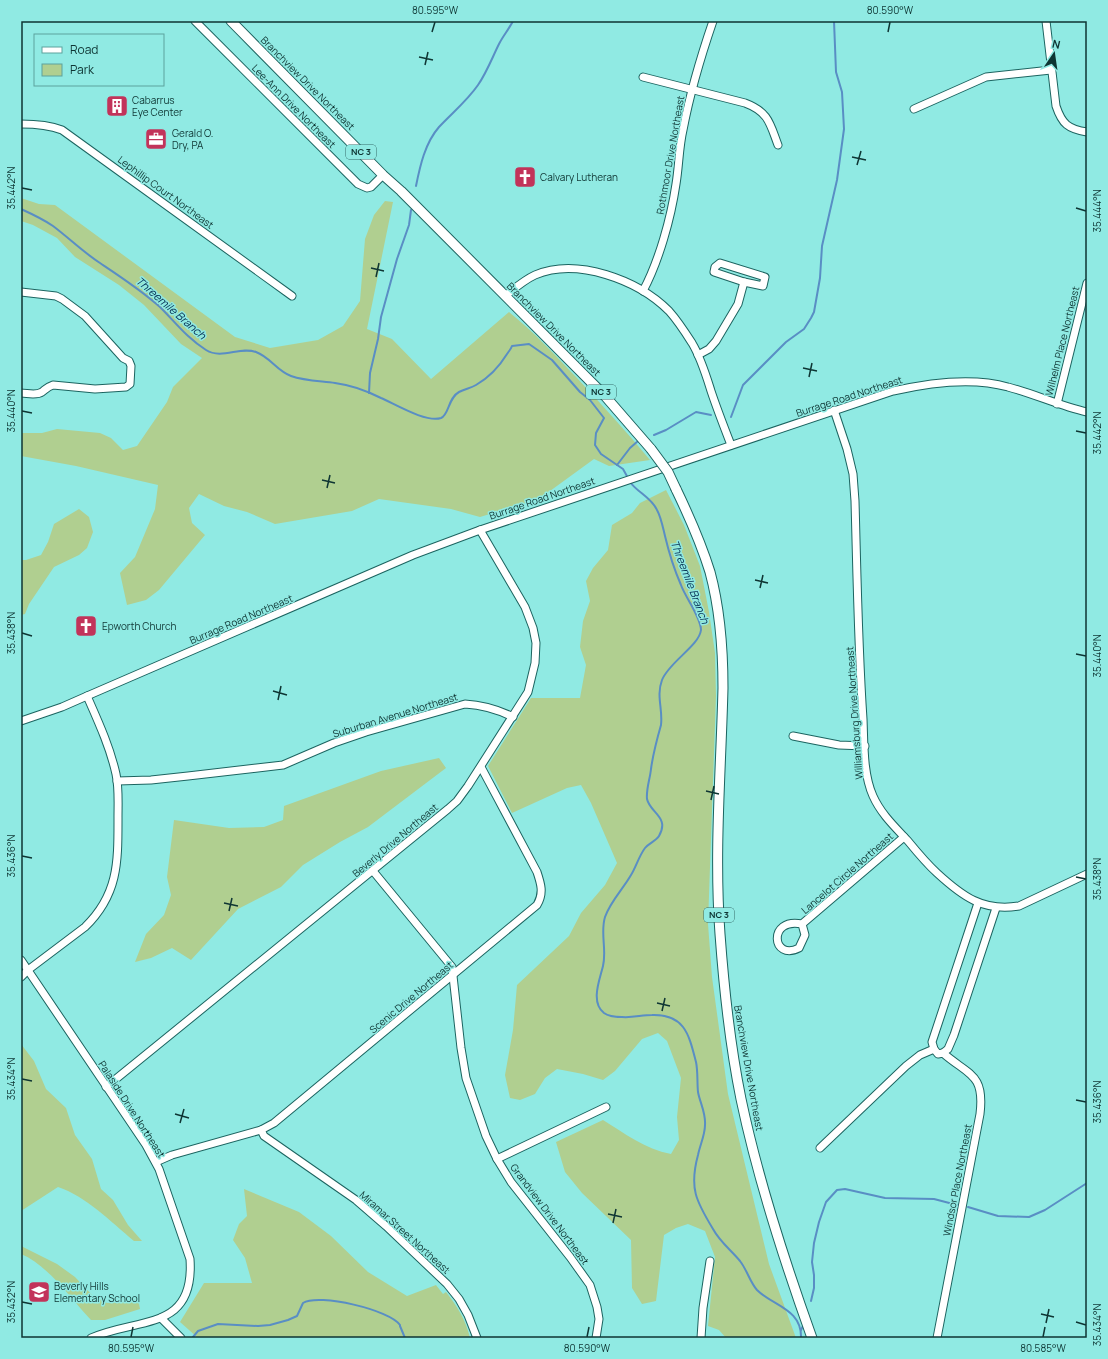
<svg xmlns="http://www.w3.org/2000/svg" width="1108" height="1359" viewBox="0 0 1108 1359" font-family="Manrope,sans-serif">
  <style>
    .green { fill: #b0cf90 }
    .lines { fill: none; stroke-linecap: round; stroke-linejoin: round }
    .stream { stroke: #598ec4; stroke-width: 2 }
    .minor-casing { stroke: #1c6460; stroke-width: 9 }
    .major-casing { stroke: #1c6460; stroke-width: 11 }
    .minor { stroke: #fff; stroke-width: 7 }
    .major { stroke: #fff; stroke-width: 9 }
    .major-bridge-casing { stroke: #1c6460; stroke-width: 11; stroke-linecap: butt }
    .major-bridge { stroke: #fff; stroke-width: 9 }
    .ticks { fill: none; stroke: #0e3533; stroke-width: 1.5 }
    .labels { text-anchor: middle; stroke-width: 3; stroke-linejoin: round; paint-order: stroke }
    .shield { fill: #90eae3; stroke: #356b68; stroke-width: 1 }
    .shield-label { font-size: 9px; font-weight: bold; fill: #0e3533 }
    .street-label { font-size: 10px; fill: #0e3533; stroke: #90eae3 }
    .poi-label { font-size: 10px; fill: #0e3533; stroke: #90eae3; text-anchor: start }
    .water-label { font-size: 11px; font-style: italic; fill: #083154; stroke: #90eae3 }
    .neatline { fill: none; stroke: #0e3533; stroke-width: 1.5 }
    .ticks-label { font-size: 10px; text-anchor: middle; fill: #0e3533 }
  </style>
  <rect width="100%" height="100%" fill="#90eae3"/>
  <g class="green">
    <path d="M21,198L39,204L55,205L235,337L270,348L318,340L343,326L360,301L365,239L374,215L385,201L393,202L367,329L392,339L431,379L509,312C534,332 555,355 577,378C602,405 627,432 650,460L609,466L594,459L539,499L480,517L451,509L379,499L352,511L275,524L247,512L224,506L199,494L189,508L192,523L205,535L159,590L146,600L127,605L120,573L135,557L155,509L158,485L76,466L21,456V433H42L57,429L100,433L111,438L123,450L137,446L167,402L173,387L202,358L181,344L144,305L119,285L75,257L57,238L33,225L21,221Z"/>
    <path d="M666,490L684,525L700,566L709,612L715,653L716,696L708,924L712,977L728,1094L769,1264L796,1338H726L719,1330L708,1326L715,1257L705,1231L688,1224L676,1228L664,1235L656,1301L642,1304L632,1288L631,1240L582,1193L565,1172L556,1142L603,1120C624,1133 645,1149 671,1154L679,1140L677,1117L681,1078L667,1041L658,1033L642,1039L615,1071L603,1080L583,1074L557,1069L545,1078L535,1094L520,1100L510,1098L505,1075L513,1030L517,985L569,936L581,913L605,885L617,863L591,803L581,785L567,788L512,813L488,766L531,698H580L586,665L580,647L583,621L590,601L586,581L593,568L608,550L612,525L632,513L640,503Z"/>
    <path d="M79,509L89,517L93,532L87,548L79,555L54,567L29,604L25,614L21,615V560H26L41,555L48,542L54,524Z"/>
    <path d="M439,758L446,768L368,827L340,842L303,865L281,887L238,909L191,960L172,948L151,958L135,962L146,934L164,915L171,895L167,877L174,820L229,828L264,827L283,820L284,806L381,771Z"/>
    <path d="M21,1044L34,1061L46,1089L66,1108L75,1135L92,1159L101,1189L113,1200L128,1225L142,1241H134C110,1221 87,1197 58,1187L21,1211Z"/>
    <path d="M244,1189L299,1212L331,1236L368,1272L407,1296L436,1285L443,1294L446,1292C457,1306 466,1320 470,1338H198L180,1322L204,1283H252L245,1258L233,1240L239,1224L247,1216Z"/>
    <path d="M21,1245L23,1247L57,1264L75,1277L92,1295L107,1303L138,1299L140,1309L105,1320H91C71,1299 48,1265 21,1254Z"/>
  </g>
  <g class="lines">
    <g class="stream">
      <path d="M416,186C420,166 425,143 439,127C452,113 467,101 478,85C487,72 492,58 499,44C503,36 509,29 513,21"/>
      <path d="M21,209C32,214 43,219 53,226C69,238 83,252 100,263C121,277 141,290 160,307C176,323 187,338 206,350C222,360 240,346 256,352C270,357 277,371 291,376C305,381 321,381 335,383C351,385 367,391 381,398C395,404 426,423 441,418C449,415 448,398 459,392C465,389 471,388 476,385C490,377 499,367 507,354C509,351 511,349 512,346L529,344L552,360L580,392L590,400L604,418L596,433L595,445L601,454L623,469L628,478"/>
      <path d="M369,393L370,373L378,339L381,317L397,259L409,225L411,210"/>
      <path d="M731,417L743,385L786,342L804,329L811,318L814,312L820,278L822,246L837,180L844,129L842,92L836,72L834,21"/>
      <path d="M654,435L666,430L696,412L711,415"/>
      <path d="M617,465L630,448L638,441"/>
      <path d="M630,482C638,493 651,497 657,510C661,517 663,528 665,536C669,553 674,569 681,585C685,597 701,617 701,630C699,646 669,662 662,680C656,696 663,709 661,725C657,739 653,754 651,769C650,779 646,789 647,799C650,813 670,817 659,836C656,841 649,843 645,848C639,856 636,867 631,875C623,889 610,902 605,917C600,933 607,950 603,966C600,979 590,1002 604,1013C608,1016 616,1017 622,1017C632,1018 642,1015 652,1015C685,1014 689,1035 696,1062C698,1071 697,1082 698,1092C700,1103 706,1113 705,1125C705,1135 700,1145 698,1155C689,1188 696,1201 713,1229C720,1242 731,1250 740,1261C747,1270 750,1282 757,1290C773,1306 802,1309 801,1338"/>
      <path d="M968,1207L998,1216L1029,1217L1045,1210L1087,1183"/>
      <path d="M811,1301L814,1288V1275L812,1262L814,1243L819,1222L826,1202L837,1190L845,1189L885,1198L934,1199L957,1205"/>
      <path d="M801,1330L803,1326"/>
      <path d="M193,1337L198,1331L218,1324L258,1326L270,1325L288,1320L297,1316L303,1303C319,1293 390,1310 400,1325V1326L405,1338"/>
    </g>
    <g class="minor-casing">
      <g id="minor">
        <path d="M195,21L358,184L367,188L371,187L383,175"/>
        <path d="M1046,21L1056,106C1062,124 1068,129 1087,132"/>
        <path d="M643,77L745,103C769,112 770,124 778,145"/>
        <path d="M914,109L986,77L1051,70"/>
        <path d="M21,124C35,124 49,125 62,130L292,296"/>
        <path d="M720,263L765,277L763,286L744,282L714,272L715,267Z"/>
        <path d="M643,291C659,261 671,218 676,184C679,166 679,147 683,130C690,93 701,56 713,21"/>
        <path d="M21,292L56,296L62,299L85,316L123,358L129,361L131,366L130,384L126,387L95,389L53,385C47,387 46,389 42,392C36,396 27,393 21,393"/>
        <path d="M505,296C515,288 524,280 535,275C577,257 638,280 669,311C678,321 685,332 692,343C701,358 706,375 711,391C717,409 724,427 731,445"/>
        <path d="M698,355L709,349L716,341L738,304L744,282"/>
        <path d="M1057,404L1087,283"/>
        <path d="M834,410L847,449L853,474L855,501C857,573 858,646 863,719C864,743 863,774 873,796C881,814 895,827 908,841C917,852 926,863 937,873C962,896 983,912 1019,906L1087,874"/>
        <path d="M21,721L62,707L87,696L413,555L480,530L893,391C928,383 973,377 1008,387C1035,394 1060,406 1087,412"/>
        <path d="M793,736L839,745L865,746"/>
        <path d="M117,781L151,780L188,776L283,765L334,743L366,732L465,704C482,705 497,709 513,717"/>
        <path d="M373,871L452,967L461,1048L466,1078L486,1136L497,1159L511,1182L570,1257L590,1285L597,1307L599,1319L596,1338"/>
        <path d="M802,924L805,935L799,948C772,962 767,917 802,924L904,837"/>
        <path d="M21,960L146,1145L159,1169L190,1259C195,1332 138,1317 91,1338"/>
        <path d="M21,977L28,970L85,927C119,894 118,861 118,817C118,802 119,788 116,774C110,747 98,721 87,696"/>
        <path d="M943,1053L948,1049L954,1035L996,908"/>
        <path d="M106,1087L448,809L457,801L468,786L528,692L535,663L536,643L533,628L525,607L480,530"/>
        <path d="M261,1130L264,1136L356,1200L386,1226L447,1284L459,1299L468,1315L477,1338"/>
        <path d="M820,1148L906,1066L920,1055L934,1049"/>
        <path d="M497,1159L606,1107"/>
        <path d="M156,1162L172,1155L261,1130L274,1123L537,905C544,893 541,884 537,872L481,767"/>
        <path d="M161,1318L181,1338"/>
        <path d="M701,1338L703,1308L710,1261"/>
        <path d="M937,1338L980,1114C985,1073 968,1075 943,1053L938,1054L934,1049L932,1042L978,903"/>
      </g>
    </g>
    <g class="major-casing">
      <g id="major">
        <path d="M231,21L383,175L401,191L605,396L651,449"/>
        <path d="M676,489C689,516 701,543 710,572C720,609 723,649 723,688C721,770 714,852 720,934C724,989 730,1045 741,1099C758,1180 784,1260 812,1338"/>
      </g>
    </g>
    <use href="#minor" class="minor"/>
    <use href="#major" class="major"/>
    <g class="major-bridge-casing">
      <path id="major-bridge" d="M651,449L668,472L676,489"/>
    </g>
    <use href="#major-bridge" class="major-bridge"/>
  </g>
  <path class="ticks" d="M432,32L435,22M888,32L890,22M419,57L433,60M425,65L428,52M852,157L866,160M857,165L861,151M22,188L32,190M1076,208L1086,211M371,268L384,271M376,277L379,263M803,368L817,371M809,377L812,363M22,411L32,413M1076,431L1086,433M322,480L335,483M327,488L330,475M755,580L768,583M760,588L763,575M22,633L32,636M1076,654L1086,656M273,691L287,695M278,700L281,686M706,791L719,794M711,800L714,786M22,856L32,858M1076,877L1086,879M224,903L238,906M229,911L232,898M657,1003L670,1006M662,1011L665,998M22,1079L32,1081M1076,1100L1086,1102M175,1114L189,1118M180,1123L184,1109M608,1214L622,1217M613,1223L616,1209M22,1302L32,1304M1041,1314L1054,1317M1076,1322L1086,1325M1046,1323L1049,1309M131,1337L133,1327M587,1337L589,1327M1043,1337L1045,1327"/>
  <defs>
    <g id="building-square" transform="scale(1.15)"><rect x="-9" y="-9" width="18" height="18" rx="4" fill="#c2335a" stroke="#90eae3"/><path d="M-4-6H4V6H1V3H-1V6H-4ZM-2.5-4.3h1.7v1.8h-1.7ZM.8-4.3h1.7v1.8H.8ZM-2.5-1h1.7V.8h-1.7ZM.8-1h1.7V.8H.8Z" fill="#fff"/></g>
    <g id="office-square" transform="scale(1.15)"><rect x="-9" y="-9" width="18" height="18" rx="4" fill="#c2335a" stroke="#90eae3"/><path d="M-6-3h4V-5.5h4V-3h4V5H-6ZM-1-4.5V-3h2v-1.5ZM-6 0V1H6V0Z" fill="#fff"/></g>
    <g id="church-square" transform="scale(1.15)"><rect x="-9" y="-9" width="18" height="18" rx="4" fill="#c2335a" stroke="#90eae3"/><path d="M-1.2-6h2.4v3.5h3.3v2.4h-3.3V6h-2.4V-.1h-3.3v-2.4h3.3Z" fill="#fff"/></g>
    <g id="school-square" transform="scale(1.15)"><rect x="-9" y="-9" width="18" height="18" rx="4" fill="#c2335a" stroke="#90eae3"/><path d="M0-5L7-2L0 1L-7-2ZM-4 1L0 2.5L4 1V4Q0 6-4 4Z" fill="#fff"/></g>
  </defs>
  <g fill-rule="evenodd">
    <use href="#building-square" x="117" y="106"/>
    <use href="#office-square" x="156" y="139"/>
    <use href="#church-square" x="525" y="177"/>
    <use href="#church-square" x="86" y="626"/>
    <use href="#school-square" x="39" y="1292"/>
  </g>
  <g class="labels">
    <g class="shield">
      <rect x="346" y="145" width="30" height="14" rx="3"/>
      <rect x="586" y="385" width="30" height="14" rx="3"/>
      <rect x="704" y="908" width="30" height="14" rx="3"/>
    </g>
    <g class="shield-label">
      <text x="361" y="155">NC 3</text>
      <text x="601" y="395">NC 3</text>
      <text x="719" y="918">NC 3</text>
    </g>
    <g class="street-label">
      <text transform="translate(308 83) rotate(45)" y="4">Branchview Drive Northeast</text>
      <text transform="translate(294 106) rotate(45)" y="4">Lee-Ann Drive Northeast</text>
      <text transform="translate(670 155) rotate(-80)" y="4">Rothmoor Drive Northeast</text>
      <text transform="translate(166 192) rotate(36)" y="4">Lephillip Court Northeast</text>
      <text transform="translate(554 329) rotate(45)" y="4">Branchview Drive Northeast</text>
      <text transform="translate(1062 341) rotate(-76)" y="4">Wilhelm Place Northeast</text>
      <text transform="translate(849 396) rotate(-18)" y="4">Burrage Road Northeast</text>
      <text transform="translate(542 498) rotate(-19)" y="4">Burrage Road Northeast</text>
      <text transform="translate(241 619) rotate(-23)" y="4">Burrage Road Northeast</text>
      <text transform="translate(854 713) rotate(-94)" y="4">Williamsburg Drive Northeast</text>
      <text transform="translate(395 715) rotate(-17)" y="4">Suburban Avenue Northeast</text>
      <text transform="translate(395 840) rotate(-40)" y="4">Beverly Drive Northeast</text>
      <text transform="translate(847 873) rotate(-41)" y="4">Lancelot Circle Northeast</text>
      <text transform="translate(411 997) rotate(-40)" y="4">Scenic Drive Northeast</text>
      <text transform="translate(749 1068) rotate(80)" y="4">Branchview Drive Northeast</text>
      <text transform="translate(132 1109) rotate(57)" y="4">Palaside Drive Northeast</text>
      <text transform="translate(957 1180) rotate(-79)" y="4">Windsor Place Northeast</text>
      <text transform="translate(550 1214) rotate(53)" y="4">Grandview Drive Northeast</text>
      <text transform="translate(405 1232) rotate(42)" y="4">Miramar Street Northeast</text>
    </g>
    <g class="poi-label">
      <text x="132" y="104">Cabarrus<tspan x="132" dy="12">Eye Center</tspan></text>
      <text x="172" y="137">Gerald O.<tspan x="172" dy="12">Dry, PA</tspan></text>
      <text x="540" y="181">Calvary Lutheran</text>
      <text x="102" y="630">Epworth Church</text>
      <text x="54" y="1290">Beverly Hills<tspan x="54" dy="12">Elementary School</tspan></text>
    </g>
    <g class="water-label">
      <text transform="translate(171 308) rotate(41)" y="4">Threemile Branch</text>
      <text transform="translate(690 582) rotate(69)" y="4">Threemile Branch</text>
    </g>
  </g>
  <rect width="1108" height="1359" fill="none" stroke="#90eae3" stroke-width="44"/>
  <rect x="34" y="34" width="130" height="52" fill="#90eae3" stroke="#5ca29d"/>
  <rect x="42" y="47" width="20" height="6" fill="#ffffff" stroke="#5ca29d"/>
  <text x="70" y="54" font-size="12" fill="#0e3533">Road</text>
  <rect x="42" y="64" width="20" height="12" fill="#b0cf90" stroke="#5ca29d"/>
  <text x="70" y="74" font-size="12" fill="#0e3533">Park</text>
  <g transform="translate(1054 54) rotate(13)" stroke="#90eae3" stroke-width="3" paint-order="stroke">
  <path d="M0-3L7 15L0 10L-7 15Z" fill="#0e3533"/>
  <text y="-6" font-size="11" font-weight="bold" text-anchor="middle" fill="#0e3533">N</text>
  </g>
  <rect x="22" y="22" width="1064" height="1315" class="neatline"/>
  <g class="ticks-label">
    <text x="435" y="14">80.595°W</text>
    <text x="890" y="14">80.590°W</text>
    <text transform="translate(11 188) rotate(-90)" y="4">35.442°N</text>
    <text transform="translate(1097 211) rotate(-90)" y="4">35.444°N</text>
    <text transform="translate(11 411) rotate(-90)" y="4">35.440°N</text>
    <text transform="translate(1097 433) rotate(-90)" y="4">35.442°N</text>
    <text transform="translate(11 633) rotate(-90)" y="4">35.438°N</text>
    <text transform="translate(1097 656) rotate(-90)" y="4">35.440°N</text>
    <text transform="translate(11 856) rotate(-90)" y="4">35.436°N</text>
    <text transform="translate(1097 879) rotate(-90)" y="4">35.438°N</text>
    <text transform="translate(11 1079) rotate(-90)" y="4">35.434°N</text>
    <text transform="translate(1097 1102) rotate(-90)" y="4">35.436°N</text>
    <text transform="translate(11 1302) rotate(-90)" y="4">35.432°N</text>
    <text transform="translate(1097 1325) rotate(-90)" y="4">35.434°N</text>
    <text x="131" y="1352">80.595°W</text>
    <text x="587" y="1352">80.590°W</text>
    <text x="1043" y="1352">80.585°W</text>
  </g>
</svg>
